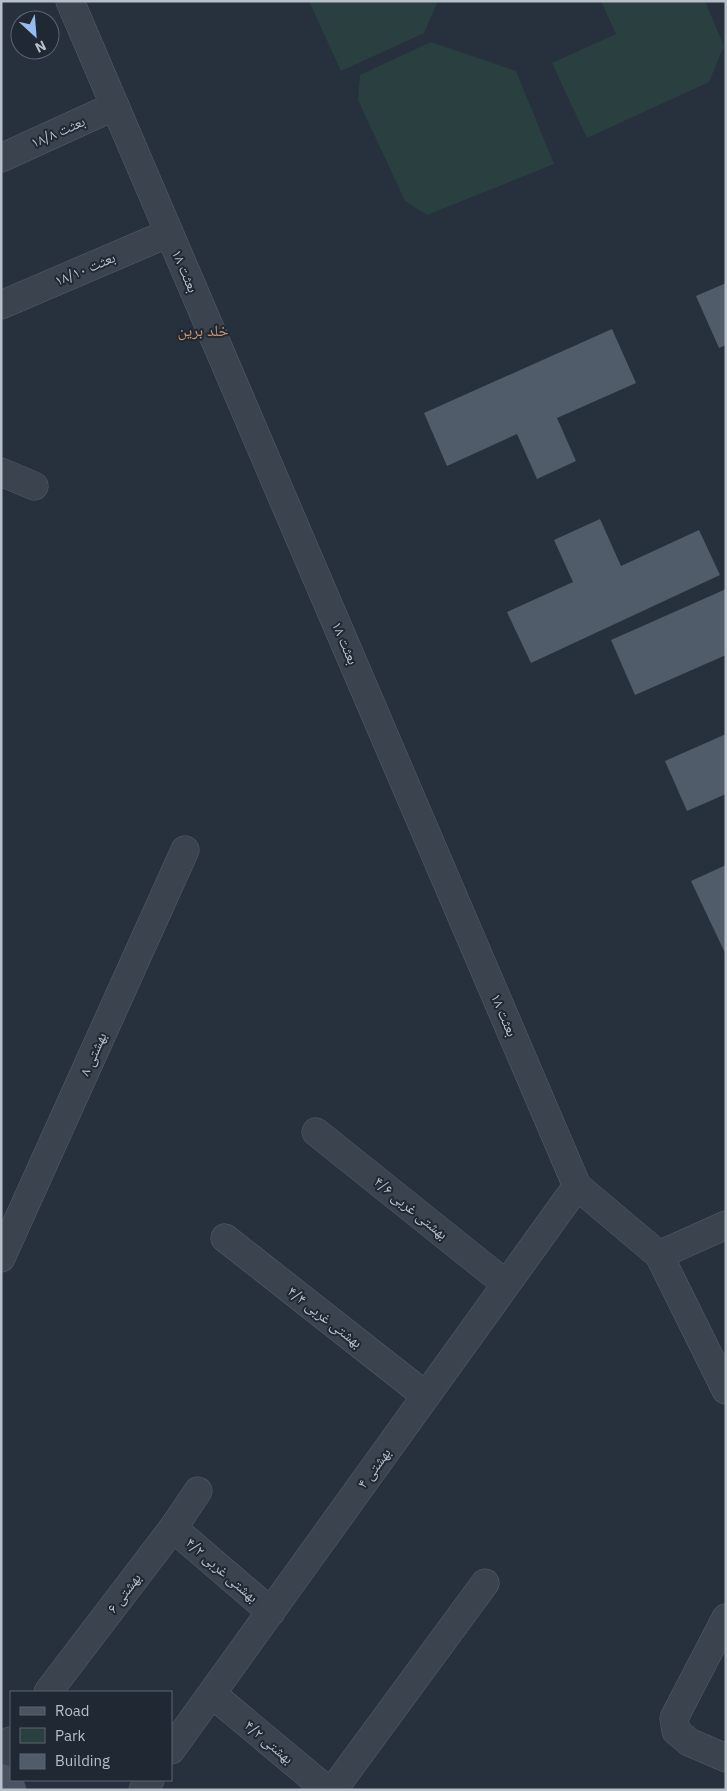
<svg xmlns="http://www.w3.org/2000/svg" width="727" height="1791" viewBox="0 0 727 1791" font-family="'IBM Plex Sans','Noto Naskh Arabic',sans-serif">
  <style>
    .green { fill: #2a3f40 }
    .building { fill: #505c69 }
    .lines { fill: none; stroke-linecap: round; stroke-linejoin: round }
    .street-casing { stroke: #565e69; stroke-width: 29 }
    .secondary-casing { stroke: #444c57; stroke-width: 29 }
    .street { stroke: #3b434e; stroke-width: 28 }
    .secondary { stroke: #4a5361; stroke-width: 28 }
    .labels { text-anchor: middle; stroke-width: 4; stroke-linejoin: round; paint-order: stroke }
    .street-label { font-size: 15px; fill: #b7bfc9; stroke: #202833 }
    .neighbourhood-label { font-size: 16px; fill: #cc956f; stroke: #202833 }
  </style>
  <rect width="100%" height="100%" fill="#27313e"/>
  <g class="green">
    <path d="M309,1H438L424,33L341,71Z"/>
    <path d="M601,1H705L724,46L709,82L587,138L552,63L616,34Z"/>
    <path d="M431,42L516,71L554,164L427,215L405,201L358,100L360,75Z"/>
  </g>
  <g class="building">
    <path d="M726,283V345L719,348L696,296Z"/>
    <path d="M612,329L636,383L557,418L576,461L537,479L517,434L447,466L424,413Z"/>
    <path d="M600,519L621,566L699,530L720,575L531,663L507,612L573,582L554,540Z"/>
    <path d="M726,589V655L635,695L611,640Z"/>
    <path d="M726,734V794L687,811L665,761Z"/>
    <path d="M726,865V955L691,881Z"/>
  </g>
  <g class="lines">
    <g class="street-casing">
      <g id="street">
        <path d="M70,1L577,1186L659,1255L726,1390"/>
        <path d="M1,158L115,106"/>
        <path d="M1,305L169,233"/>
        <path d="M1,472L34,486"/>
        <path d="M316,1132L506,1284"/>
        <path d="M225,1238L426,1396"/>
        <path d="M659,1255L726,1225"/>
        <path d="M1,1258L185,850"/>
        <path d="M173,1528L271,1612"/>
        <path d="M726,1618L674,1718L676,1731L689,1742L726,1758"/>
        <path d="M48,1692L173,1528L198,1491"/>
        <path d="M212,1694L327,1790"/>
        <path d="M171,1750L577,1186"/>
        <path d="M1,1754L11,1741"/>
        <path d="M143,1790L150,1780"/>
        <path d="M333,1790L485,1583"/>
      </g>
    </g>
    <g class="secondary-casing">
      <path id="secondary" d="M1,1778L12,1790"/>
    </g>
    <use href="#street" class="street"/>
    <use href="#secondary" class="secondary"/>
  </g>
  <g class="labels">
    <g class="street-label">
      <text transform="translate(58 132) rotate(-24)" y="5">۱۸/۸ بعثت</text>
      <text transform="translate(85 269) rotate(-23)" y="5">۱۸/۱۰ بعثت</text>
      <text transform="translate(185 271) rotate(67)" y="5">بعثت ۱۸</text>
      <text transform="translate(345 643) rotate(67)" y="5">بعثت ۱۸</text>
      <text transform="translate(504 1015) rotate(67)" y="5">بعثت ۱۸</text>
      <text transform="translate(93 1054) rotate(-66)" y="5">۸ بهشتی</text>
      <text transform="translate(411 1208) rotate(39)" y="5">۴/۶ بهشتی غربی</text>
      <text transform="translate(325 1317) rotate(38)" y="5">۴/۴ بهشتی غربی</text>
      <text transform="translate(374 1468) rotate(-54)" y="5">۴ بهشتی</text>
      <text transform="translate(222 1570) rotate(41)" y="5">۴/۲ بهشتی غربی</text>
      <text transform="translate(124 1593) rotate(-53)" y="5">۶ بهشتی</text>
      <text transform="translate(269 1742) rotate(40)" y="5">۴/۲ بهشتی</text>
    </g>
    <g class="neighbourhood-label">
      <text x="203" y="336">خلد برین</text>
    </g>
  </g>
  <rect width="727" height="1791" fill="none" stroke="#b7bfc9" stroke-width="5"/>
  <rect x="10" y="1691" width="162" height="90" fill="#202833" stroke="#5c646f"/>
  <rect x="20" y="1707" width="25" height="8" fill="#4a5361" stroke="#5c646f"/>
  <text x="55" y="1716" font-size="15" fill="#b7bfc9">Road</text>
  <rect x="20" y="1728" width="25" height="15" fill="#2a3f40" stroke="#5c646f"/>
  <text x="55" y="1741" font-size="15" fill="#b7bfc9">Park</text>
  <rect x="20" y="1754" width="25" height="15" fill="#505c69" stroke="#5c646f"/>
  <text x="55" y="1766" font-size="15" fill="#b7bfc9">Building</text>
  <g transform="translate(35 35) rotate(154)"><circle r="24" fill="#202833" stroke="#5c646f"/>
  <path d="M0-4L9 19L0 12L-9 19Z" fill="#96bbef"/>
  <text y="-8" font-size="14" font-weight="bold" text-anchor="middle" fill="#b7bfc9">N</text>
  </g>
</svg>
